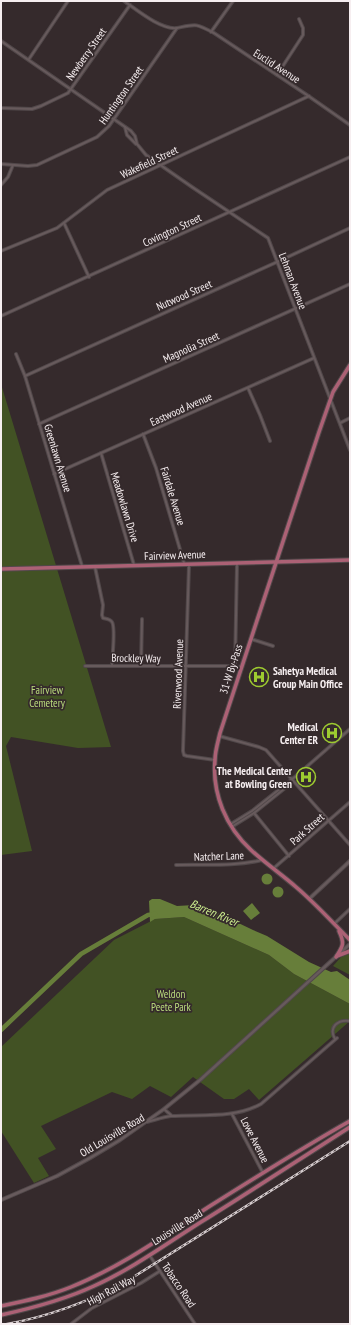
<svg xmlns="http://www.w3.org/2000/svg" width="351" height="1325" viewBox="0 0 351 1325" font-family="'PT Sans Narrow',sans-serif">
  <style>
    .green { fill: #425224 }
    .water { fill: #677e3a }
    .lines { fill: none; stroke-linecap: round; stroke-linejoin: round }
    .river { stroke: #677e3a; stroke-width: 4.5 }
    .minor-casing { stroke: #51484a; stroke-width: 4 }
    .tertiary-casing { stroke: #51484a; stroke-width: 4.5 }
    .primary-casing { stroke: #51484a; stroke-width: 5.5 }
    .minor { stroke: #675a5c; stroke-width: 2 }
    .tertiary { stroke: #675a5c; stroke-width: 2.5 }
    .primary { stroke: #ac6175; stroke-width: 3.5 }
    .rail-casing { stroke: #d4cbcd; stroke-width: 2.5 }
    .rail { stroke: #352a2c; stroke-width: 1; stroke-dasharray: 3; stroke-linecap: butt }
    .labels { text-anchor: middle; stroke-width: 3.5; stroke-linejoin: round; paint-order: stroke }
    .street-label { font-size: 11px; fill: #f6eef0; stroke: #352a2c }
    .poi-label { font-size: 11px; font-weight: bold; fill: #f6eef0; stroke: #352a2c; text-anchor: end }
    .park-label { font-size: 11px; fill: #badc7c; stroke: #352a2c }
    .water-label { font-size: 12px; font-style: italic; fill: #cdef8f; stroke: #352a2c }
  </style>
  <rect width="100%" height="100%" fill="#352a2c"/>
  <g class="green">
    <path d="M1,384L111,747L78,748L11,737L6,746L32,851L1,855Z"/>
    <path d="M184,917L269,955L294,974L350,1004V1021L259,1100L249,1089L234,1099H224L193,1077L171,1097L150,1086L132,1099L112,1092L41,1126L56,1149L38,1158L49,1176L34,1183L1,1131V1047L114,940L155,919Z"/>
    <path d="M348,953H350V975L333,966L341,957Z"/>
  </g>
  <g class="water">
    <circle cx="267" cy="879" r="5.5"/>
    <circle cx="278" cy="892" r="5.5"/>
    <path d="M152,899H160L177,906L194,905L205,907L253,930L267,936L309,962L331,972L337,971L350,980V1004L294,974L269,955L184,917L155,919L150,922L149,901Z"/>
    <path d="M252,903L260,913L251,920L243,911Z"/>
  </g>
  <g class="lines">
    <path class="river" d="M1,1030L81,954L148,915L155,914"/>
    <g class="minor-casing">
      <g id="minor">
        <path d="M124,1C137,10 161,30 177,28"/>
        <path d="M211,32L233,1"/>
        <path d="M1,41L131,131L135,136L137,144L146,155L192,187L268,238L350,450"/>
        <path d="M29,59L68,1"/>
        <path d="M277,75L303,35V28L299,19"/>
        <path d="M1,108L32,109L41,106L68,93L130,5"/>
        <path d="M125,127L127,135L136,144"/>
        <path d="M1,164L28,166L37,165L97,137L109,126L177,28C196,24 195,23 214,33L307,95L350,125"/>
        <path d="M1,185L8,177L13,165"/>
        <path d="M64,223L89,277"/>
        <path d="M1,251L57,228L107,190L309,96"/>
        <path d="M1,316L350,157"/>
        <path d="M16,354L25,376L82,566"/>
        <path d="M25,376L277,262L350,228"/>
        <path d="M248,388L260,415L270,441"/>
        <path d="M340,423L350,418"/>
        <path d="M39,424L350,284"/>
        <path d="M143,434L156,468L184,563"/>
        <path d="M101,453L134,565"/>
        <path d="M54,474L314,358"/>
        <path d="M189,565L183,751L184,755L187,756L215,760"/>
        <path d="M95,567L103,605L102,615L103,618C107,619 110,619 112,622C116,628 112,657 112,666"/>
        <path d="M251,639L273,646"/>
        <path d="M85,666H226L241,667"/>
        <path d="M141,666L142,619"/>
        <path d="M235,667L237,564"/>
        <path d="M219,736L259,747L266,750L350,845"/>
        <path d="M254,813L289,856"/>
        <path d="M231,824L252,811L296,776L350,729"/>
        <path d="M233,826L254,813L289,785L291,780"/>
        <path d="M176,865C204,864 234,867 262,860"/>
        <path d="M274,868L350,802"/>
        <path d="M334,924L350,909"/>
        <path d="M335,1039C328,1027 338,1019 350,1021"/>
        <path d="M164,1109L172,1116"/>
        <path d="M232,1114L263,1173"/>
        <path d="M147,1122C155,1120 163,1117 171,1116C202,1114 233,1119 261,1104L337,1038"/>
        <path d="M150,1256L195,1324"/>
        <path d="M71,1324L92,1308L141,1283L160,1271"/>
      </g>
    </g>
    <g class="tertiary-casing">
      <g id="tertiary">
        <path d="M309,899L350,861"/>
        <path d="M1,1200L57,1176L90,1158L120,1140L164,1109L200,1080L350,944"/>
      </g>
    </g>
    <g class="primary-casing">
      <g id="primary">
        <path d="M350,365L333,392L319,432L220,733C218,742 215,751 215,760C212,794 226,827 251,850C265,863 281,874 296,887C315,903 332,922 350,940"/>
        <path d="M1,569L350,560"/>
        <path d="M337,956L350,951"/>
        <path d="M336,957C343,946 345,944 339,931"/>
        <path d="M1,1306C25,1301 49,1296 71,1287C121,1267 165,1235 210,1206C256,1177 302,1148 350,1121"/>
        <path d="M1,1315C33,1308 64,1300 94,1286C132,1269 166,1244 201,1222C251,1191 300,1159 350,1127"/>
      </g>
    </g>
    <use href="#minor" class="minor"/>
    <use href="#tertiary" class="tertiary"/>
    <use href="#primary" class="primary"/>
    <g class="rail-casing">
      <path id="rail" d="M7,1324C51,1316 88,1302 127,1281L350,1141"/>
    </g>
    <use href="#rail" class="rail"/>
  </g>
  <defs>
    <g id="hospital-ring" transform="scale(1)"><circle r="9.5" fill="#352a2c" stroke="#9dca30" stroke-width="1.5"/><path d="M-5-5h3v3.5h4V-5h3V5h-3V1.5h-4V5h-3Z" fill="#9dca30"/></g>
  </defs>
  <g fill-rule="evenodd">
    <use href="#hospital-ring" x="259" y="677"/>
    <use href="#hospital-ring" x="332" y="733"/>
    <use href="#hospital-ring" x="306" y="777"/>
  </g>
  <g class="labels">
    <g class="street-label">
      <text transform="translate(86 54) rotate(-55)" y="4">Newberry Street</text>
      <text transform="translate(277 66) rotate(33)" y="4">Euclid Avenue</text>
      <text transform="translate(121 95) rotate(-55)" y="4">Huntington Street</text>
      <text transform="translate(149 162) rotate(-25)" y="4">Wakefield Street</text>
      <text transform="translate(172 230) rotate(-25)" y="4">Covington Street</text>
      <text transform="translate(293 281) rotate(69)" y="4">Lehman Avenue</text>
      <text transform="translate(184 295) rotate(-24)" y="4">Nutwood Street</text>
      <text transform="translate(191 347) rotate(-24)" y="4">Magnolia Street</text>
      <text transform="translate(181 409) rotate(-24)" y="4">Eastwood Avenue</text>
      <text transform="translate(58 458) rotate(73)" y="4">Greenlawn Avenue</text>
      <text transform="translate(173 496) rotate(73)" y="4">Fairdale Avenue</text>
      <text transform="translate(125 507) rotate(73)" y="4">Meadowlawn Drive</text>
      <text transform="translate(175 555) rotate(-2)" y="4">Fairview Avenue</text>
      <text transform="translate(136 658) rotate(1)" y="4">Brockley Way</text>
      <text transform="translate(231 669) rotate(-72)" y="4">31-W By-Pass</text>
      <text transform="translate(178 674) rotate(-88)" y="4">Riverwood Avenue</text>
      <text transform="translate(307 829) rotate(-42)" y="4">Park Street</text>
      <text transform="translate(219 856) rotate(-2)" y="4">Natcher Lane</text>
      <text transform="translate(112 1135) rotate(-31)" y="4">Old Louisville Road</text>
      <text transform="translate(255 1140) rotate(63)" y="4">Lowe Avenue</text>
      <text transform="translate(177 1227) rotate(-32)" y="4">Louisville Road</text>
      <text transform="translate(179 1285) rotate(56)" y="4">Tobacco Road</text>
      <text transform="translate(111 1290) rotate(-28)" y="4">High Rail Way</text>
    </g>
    <g class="poi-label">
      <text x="273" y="675" text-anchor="start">Sahetya Medical<tspan x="273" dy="13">Group Main Office</tspan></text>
      <text x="318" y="731">Medical<tspan x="318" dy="13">Center ER</tspan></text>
      <text x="292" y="775">The Medical Center<tspan x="292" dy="13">at Bowling Green</tspan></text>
    </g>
    <g class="park-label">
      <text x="47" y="694">Fairview<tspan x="47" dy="13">Cemetery</tspan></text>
      <text x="171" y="998">Weldon<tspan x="171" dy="13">Peete Park</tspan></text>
    </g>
    <g class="water-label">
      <text transform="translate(214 913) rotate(23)" y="4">Barren River</text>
    </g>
  </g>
  <rect width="351" height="1325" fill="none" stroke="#f6eef0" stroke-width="4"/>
</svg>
